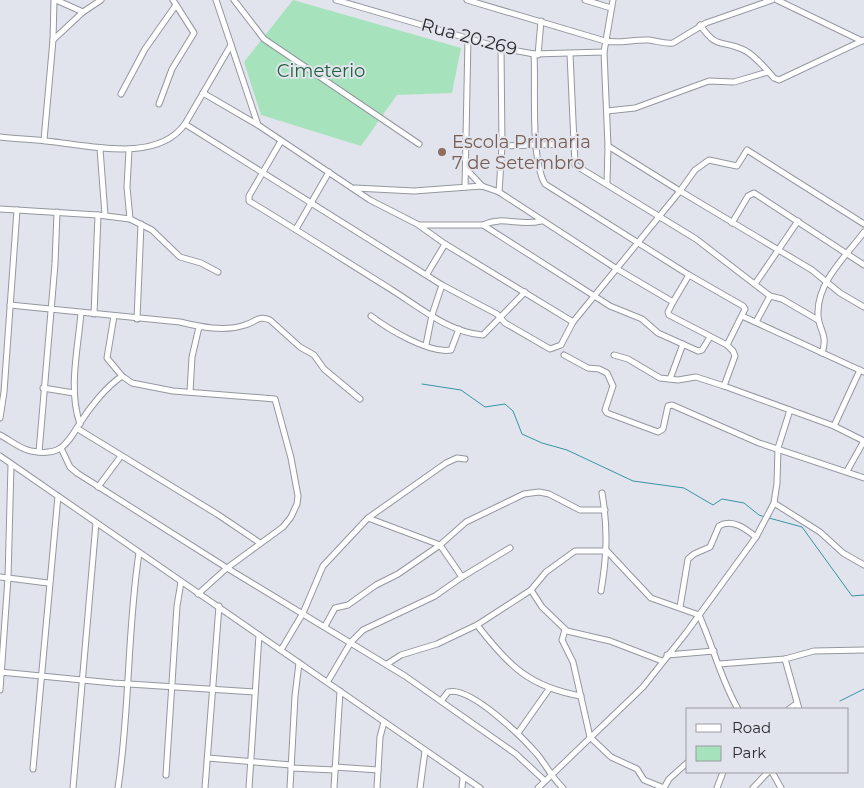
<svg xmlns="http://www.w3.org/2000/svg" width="864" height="788" viewBox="0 0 864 788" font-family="Montserrat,sans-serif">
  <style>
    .green { fill: #a6e3bc }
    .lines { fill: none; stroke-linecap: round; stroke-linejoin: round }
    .stream { stroke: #3694a6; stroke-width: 1 }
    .street-casing { stroke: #94979f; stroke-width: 7 }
    .street { stroke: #fff; stroke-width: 5 }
    .education-dot { fill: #8d6e63; stroke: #e2e4ed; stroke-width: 2 }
    .labels { text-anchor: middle; stroke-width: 4; stroke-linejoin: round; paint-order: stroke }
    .street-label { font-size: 18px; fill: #2b2b2f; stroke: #e2e4ed }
    .park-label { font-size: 18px; fill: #20623f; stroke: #e2e4ed }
    .education-label { font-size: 18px; fill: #785e54; stroke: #e2e4ed; text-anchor: start }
  </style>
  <rect width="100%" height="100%" fill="#e2e4ed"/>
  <path class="green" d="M293,0L461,48L452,93L397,95L361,146L261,115L244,62Z"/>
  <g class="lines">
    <g class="stream">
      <path d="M422,384L461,390L485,407L505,404L513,411L522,434L542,443L567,450L633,481L684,488L713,505L722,499L744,503L759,515L765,517"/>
      <path d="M769,518L802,527L852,596L864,595"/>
      <path d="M840,701L864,689"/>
    </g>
    <g class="street-casing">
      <g id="street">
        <path d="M56,0L83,12"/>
        <path d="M216,0L258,125"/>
        <path d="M234,0L264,39L419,144"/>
        <path d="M336,0L501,48L534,54L604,52"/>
        <path d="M467,0L605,41C620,44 634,39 649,40C657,41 664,44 673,43L706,23L772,0"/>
        <path d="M585,0L611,8"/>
        <path d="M777,0L862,41"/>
        <path d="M700,25C718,50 719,39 742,49C754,54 766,69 774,78L779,80L864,40"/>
        <path d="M53,40L83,12L101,0"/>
        <path d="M570,54L575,165L696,239L770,296L756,322"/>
        <path d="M538,55L541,21"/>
        <path d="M203,93L258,125L370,200L417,224L445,244L573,322"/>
        <path d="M121,94L145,49L176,5"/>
        <path d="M159,104L172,69L194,33L173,0"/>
        <path d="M607,111L635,108L709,81L734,82L768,72"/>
        <path d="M185,124L442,285L497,314L505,323L550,349L561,345L573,322L680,191L812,270L840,293L864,307"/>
        <path d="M0,137C15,139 31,139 46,141C88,145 156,164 185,124L231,45"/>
        <path d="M44,140L53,40L54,0"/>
        <path d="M281,141L249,196V201C297,230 344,260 392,290C419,307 450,333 483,335L525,292"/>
        <path d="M502,146L573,144"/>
        <path d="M608,146L680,191L695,170L709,160L737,166L747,150L864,224"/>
        <path d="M100,149L105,215"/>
        <path d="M129,150L127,187L130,219"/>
        <path d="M466,169L482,186"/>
        <path d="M607,183L608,146L604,52L613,0"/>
        <path d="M465,187L468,38"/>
        <path d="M355,188L414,191L482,186L499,192L617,269L673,302L668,312L669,315L727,345L745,309L743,306L689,275L545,184C530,158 536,87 534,54"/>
        <path d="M499,192L502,146L501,48"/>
        <path d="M0,209L98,215L130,219L152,230L180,257L201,263L218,272"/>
        <path d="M732,223L748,196L754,193L864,265"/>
        <path d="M420,225H483L610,306L642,319L658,333L698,351L702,350L710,337"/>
        <path d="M483,225C504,215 519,227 541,221"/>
        <path d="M296,229L329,172"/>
        <path d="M427,274L445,244"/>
        <path d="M755,284L798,221"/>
        <path d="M770,296L782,299L818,320"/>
        <path d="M673,302L689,275"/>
        <path d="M10,305L180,322C200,327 225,332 245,325C256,322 258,315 270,320L300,347L314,355L324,369L360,399"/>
        <path d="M94,314L98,215"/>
        <path d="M114,316L107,358L122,376"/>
        <path d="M371,316C388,329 429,354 451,350L459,329"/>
        <path d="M742,316L864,372"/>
        <path d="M137,319L141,224"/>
        <path d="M426,345L432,315L442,285"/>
        <path d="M727,345L733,351L735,356L724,386L834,426L864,441"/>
        <path d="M822,353C829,333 817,329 818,312C818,281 847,255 864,232"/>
        <path d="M564,355L588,368L599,369L607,373L613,386L605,410L607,413L658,432L663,429L668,406L672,405L759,443L864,478"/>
        <path d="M614,355L628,359L660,378L678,380L696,377L724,386"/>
        <path d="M670,379L683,344"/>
        <path d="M43,388L74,393"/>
        <path d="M190,392L192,357L199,327"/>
        <path d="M0,418L4,392L17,210"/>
        <path d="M80,424C68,390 78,349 81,313"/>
        <path d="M834,426L860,370"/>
        <path d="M78,429L217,514L260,543"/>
        <path d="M0,435C10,440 20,449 31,451C61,457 67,444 80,423C90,407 106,387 122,376L132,383L173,391L275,399L291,458L298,496L297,504L291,517L283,527L227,568L198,594"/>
        <path d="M61,448L70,467L77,473L227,568L405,676L516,754L545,781"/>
        <path d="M39,452L55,264L57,212"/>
        <path d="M0,456L480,788"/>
        <path d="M847,471L864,441"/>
        <path d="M98,487L121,456"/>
        <path d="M774,503L820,532L843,553L864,565"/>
        <path d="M368,518L440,545L462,577"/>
        <path d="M0,577L48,583"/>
        <path d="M531,590L542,607L567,631L610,641L662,661"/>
        <path d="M601,591C607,556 608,529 602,493"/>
        <path d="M680,607L688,559L694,554L710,547L719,526C732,518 746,529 756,537"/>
        <path d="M477,625C508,665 529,687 581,696"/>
        <path d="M325,626L335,608L348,605L376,585L398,574L440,545L466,522L524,494L539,492L549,494L580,510H605"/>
        <path d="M565,630L562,640L573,662L590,737L611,757L637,769L644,780L664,788"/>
        <path d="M281,650L303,613L323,566L368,518L446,463L457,458L465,459"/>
        <path d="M667,655L714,651"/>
        <path d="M785,659L799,709"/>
        <path d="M387,664L401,655L437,644L477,625L531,590L546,572L575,551H607L651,598L699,615C713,646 721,680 738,709"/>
        <path d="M719,664L785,659L814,651L864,650"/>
        <path d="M0,672L113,683L255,692"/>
        <path d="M328,681L351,642L363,630L435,596L462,577L510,548"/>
        <path d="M0,690L8,578L11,465"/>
        <path d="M441,701L448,692C470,685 524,739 537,754C546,765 552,778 563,788"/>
        <path d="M789,709L796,704"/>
        <path d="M518,733L549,689"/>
        <path d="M208,758L291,765"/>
        <path d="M335,767L378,770"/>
        <path d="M291,768L335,770"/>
        <path d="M33,769L58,496"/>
        <path d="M772,772L781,788"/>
        <path d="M166,775L177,606L181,582"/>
        <path d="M73,788L96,523"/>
        <path d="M118,788C130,710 127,631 139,553"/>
        <path d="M205,788L219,606"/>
        <path d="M249,788L259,635"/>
        <path d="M290,788L295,696L299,663"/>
        <path d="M334,788L340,691"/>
        <path d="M377,788L380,737L384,722"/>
        <path d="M420,788L425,751"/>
        <path d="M462,788L463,777"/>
        <path d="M538,788L643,687L686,633L756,537L774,503L777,483L778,448L790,410"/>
        <path d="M664,788L669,779L688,762"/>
        <path d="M717,788L723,772"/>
        <path d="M753,788L768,772"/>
      </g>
    </g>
    <use href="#street" class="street"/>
  </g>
  <circle class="education-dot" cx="442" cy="152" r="5"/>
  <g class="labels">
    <g class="street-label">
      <text transform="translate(469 37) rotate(15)" y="6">Rua 20.269</text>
    </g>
    <g class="park-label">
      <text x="321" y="77">Cimeterio</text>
    </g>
    <g class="education-label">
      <text x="452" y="148">Escola Primaria<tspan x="452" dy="21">7 de Setembro</tspan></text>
    </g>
  </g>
  <rect x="686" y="708" width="162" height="65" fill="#e2e4ed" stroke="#999aa1"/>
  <rect x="696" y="724" width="25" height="8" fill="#ffffff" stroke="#999aa1"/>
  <text x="732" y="733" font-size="15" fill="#2b2b2f">Road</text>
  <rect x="696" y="746" width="25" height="15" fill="#a6e3bc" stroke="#999aa1"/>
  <text x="732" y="758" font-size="15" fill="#2b2b2f">Park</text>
</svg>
